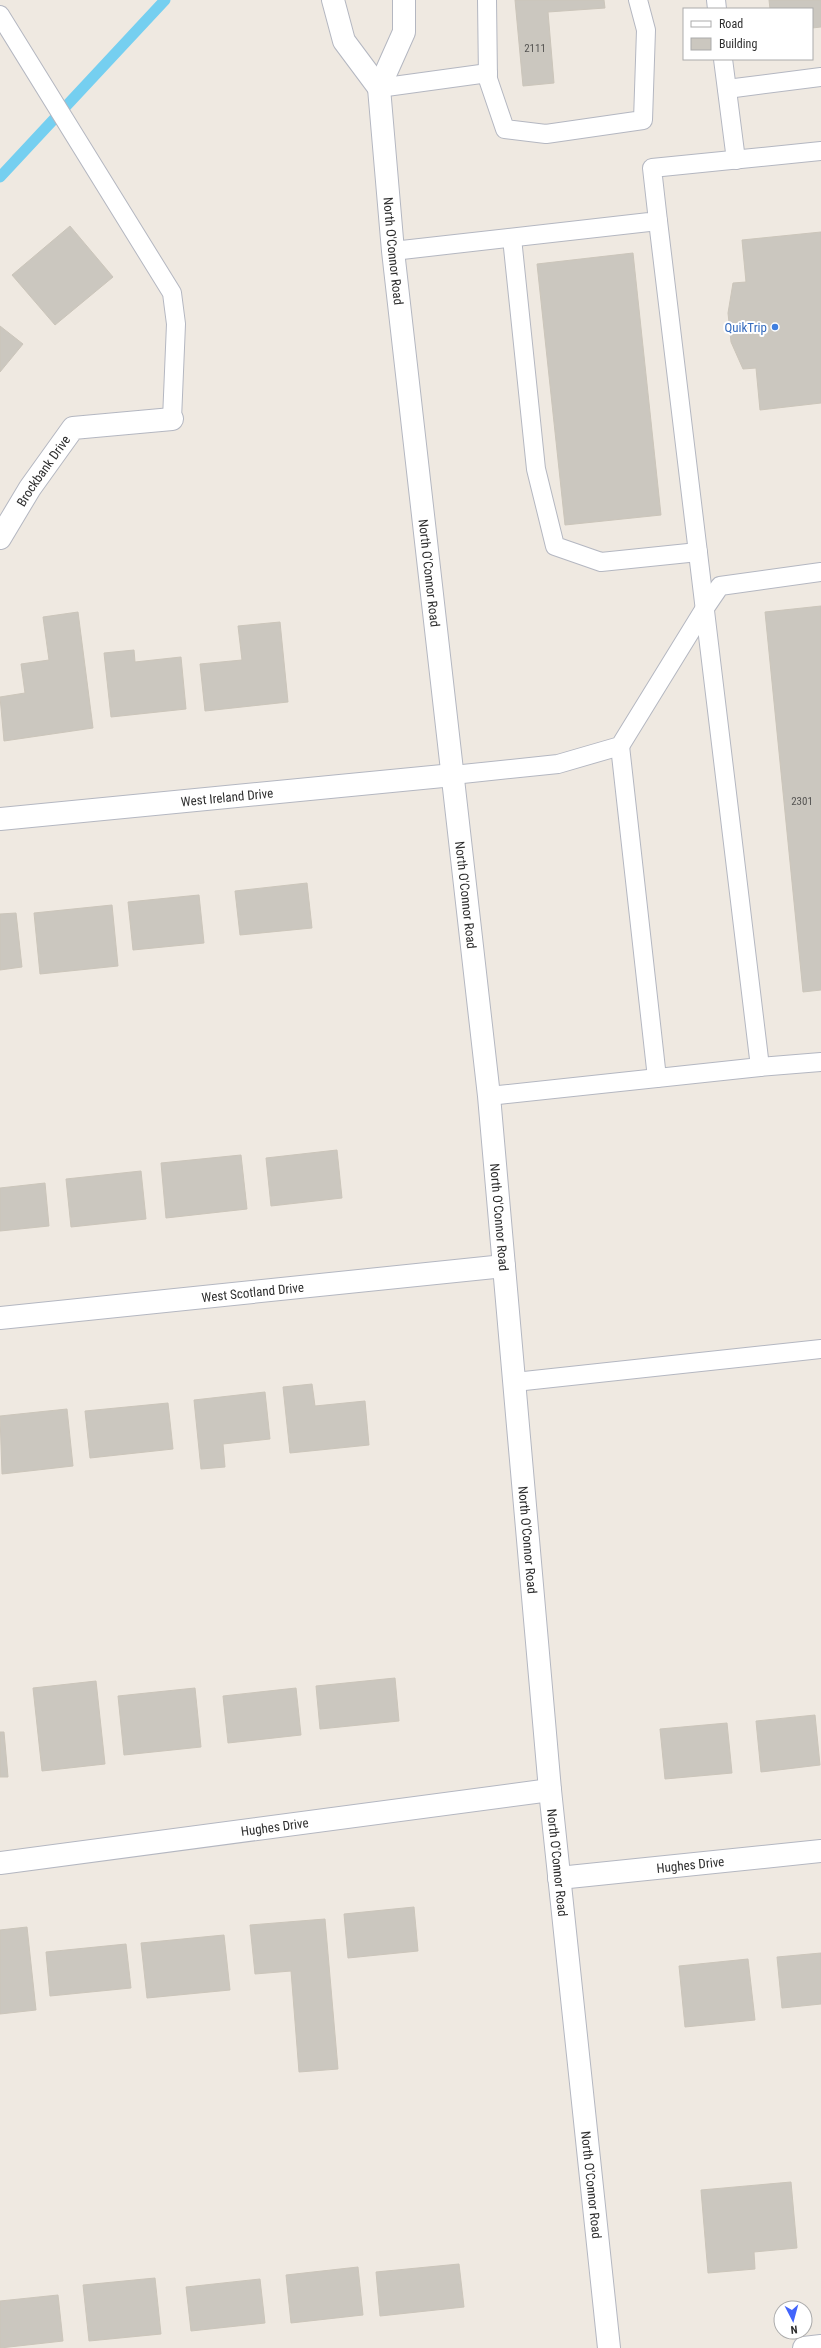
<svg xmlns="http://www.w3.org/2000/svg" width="821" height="2348" viewBox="0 0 821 2348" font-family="'Roboto Condensed',sans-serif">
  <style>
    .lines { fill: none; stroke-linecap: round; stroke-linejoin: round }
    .stream { stroke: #75cff0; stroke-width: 11 }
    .building { fill: #cbc7bf; stroke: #cbc5ba }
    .lane-casing { stroke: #b4b7c1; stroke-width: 20 }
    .street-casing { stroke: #b4b7c1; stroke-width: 24 }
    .secondary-casing { stroke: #b4b7c1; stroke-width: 24 }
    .lane { stroke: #fff; stroke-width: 18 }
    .street { stroke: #fff; stroke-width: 22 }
    .secondary { stroke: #fff; stroke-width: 22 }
    .shop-dot { fill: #3f7fe0; stroke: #fff; stroke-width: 1.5 }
    .labels { text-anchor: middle; stroke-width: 4; stroke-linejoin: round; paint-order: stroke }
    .number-label { font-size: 11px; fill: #555452 }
    .street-label { font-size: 13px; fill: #2e2e2e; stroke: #fff }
    .shop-label { font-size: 13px; fill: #366cbe; stroke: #fff; text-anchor: end }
  </style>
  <rect width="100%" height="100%" fill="#efe9e1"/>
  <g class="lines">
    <path class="stream" d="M0,177L165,0"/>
  </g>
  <g class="building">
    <path d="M515,0H604L605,8L548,12L554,83L523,86Z"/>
    <path d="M769,0H821V27L812,28V9H770Z"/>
    <path d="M70,226L113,277L55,325L12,275Z"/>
    <path d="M821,232V403L760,410L756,368L743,369L731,342L728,313L733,283L746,282L742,240Z"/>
    <path d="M633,253L661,515L565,525L537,264Z"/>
    <path d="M0,326L23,344L0,372Z"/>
    <path d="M821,606V990L803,992L765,612Z"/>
    <path d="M78,612L93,728L4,741L0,697L25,693L21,664L49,660L43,617Z"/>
    <path d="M280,622L288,702L205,711L200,664L242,660L238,626Z"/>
    <path d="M134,650L135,662L181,657L186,709L111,717L104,653Z"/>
    <path d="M307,883L312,928L240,935L235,891Z"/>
    <path d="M199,895L204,943L133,950L128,902Z"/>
    <path d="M112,905L118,966L40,974L34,913Z"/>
    <path d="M16,913L22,967L0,970V914Z"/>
    <path d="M337,1150L342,1198L271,1206L266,1158Z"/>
    <path d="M241,1155L247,1209L166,1218L161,1163Z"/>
    <path d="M141,1171L146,1219L71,1227L66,1179Z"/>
    <path d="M45,1183L49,1226L0,1231V1188Z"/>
    <path d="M312,1384L315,1406L365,1401L369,1445L290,1453L283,1387Z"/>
    <path d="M265,1392L270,1439L223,1444L225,1467L201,1469L194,1400Z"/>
    <path d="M168,1403L173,1449L90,1458L85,1411Z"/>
    <path d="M67,1409L73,1466L2,1474L0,1416Z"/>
    <path d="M395,1678L399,1721L320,1729L316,1686Z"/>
    <path d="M96,1681L105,1764L42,1771L33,1688Z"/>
    <path d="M195,1688L201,1747L124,1755L118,1696Z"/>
    <path d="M296,1688L301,1735L228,1743L223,1696Z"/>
    <path d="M815,1715L820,1765L761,1772L756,1721Z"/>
    <path d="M727,1723L732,1773L665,1779L660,1729Z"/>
    <path d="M0,1732H4L8,1777H0Z"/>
    <path d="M414,1907L418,1951L348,1958L344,1914Z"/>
    <path d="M325,1919L338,2069L299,2072L291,1971L255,1974L250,1925Z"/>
    <path d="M27,1927L36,2010L0,2014V1930Z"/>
    <path d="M224,1935L230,1990L147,1998L141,1943Z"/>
    <path d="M126,1944L131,1988L50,1996L46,1952Z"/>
    <path d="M821,1953V2004L782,2008L777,1957Z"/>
    <path d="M748,1959L755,2020L685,2027L679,1966Z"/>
    <path d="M791,2182L797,2248L754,2252L755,2269L708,2273L701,2190Z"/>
    <path d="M459,2264L464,2307L380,2316L376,2272Z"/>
    <path d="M358,2267L363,2315L291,2323L286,2275Z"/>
    <path d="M155,2278L161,2334L89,2341L83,2285Z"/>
    <path d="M260,2279L265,2323L191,2331L186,2287Z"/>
    <path d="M58,2295L63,2341L0,2348V2301Z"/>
  </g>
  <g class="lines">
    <g class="lane-casing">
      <g id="lane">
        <path d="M487,0L488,79L505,129L546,134L643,120L646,30L638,0"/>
        <path d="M716,0L717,9"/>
        <path d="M0,15L172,293L176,324L172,419"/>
        <path d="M723,59L736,160"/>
        <path d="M379,88L488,73"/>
        <path d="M727,89L821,77"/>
        <path d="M512,238L536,469L555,546L601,562L698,552"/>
        <path d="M393,251L658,221L652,168L821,151"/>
        <path d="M620,746L657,1078"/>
        <path d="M453,775L558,764L620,746L705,608L720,586L821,572"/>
        <path d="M760,1067L821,1062"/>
        <path d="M489,1096L760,1067L658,221"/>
        <path d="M515,1382L821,1349"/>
      </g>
    </g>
    <g class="street-casing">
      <g id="street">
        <path id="s1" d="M0,538L30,488L73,428L172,419"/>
        <path id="s2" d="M0,819L453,775"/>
        <path id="s3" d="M0,1318L504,1266"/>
        <path id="s4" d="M0,1863L550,1790"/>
        <path id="s5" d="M559,1878L821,1851"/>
        <path d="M804,2348L821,2346"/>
      </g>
    </g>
    <g class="secondary-casing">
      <g id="secondary">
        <path d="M333,0L344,41L379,88"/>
        <path id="s6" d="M404,0V32L379,88L393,251L489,1096L550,1790L609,2348"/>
      </g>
    </g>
    <use href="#lane" class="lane"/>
    <use href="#street" class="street"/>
    <use href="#secondary" class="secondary"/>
  </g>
  <circle class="shop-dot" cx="775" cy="327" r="4"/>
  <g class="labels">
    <g class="number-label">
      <text x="535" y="52">2111</text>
      <text x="802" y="805">2301</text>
    </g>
    <g class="street-label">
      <text dy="5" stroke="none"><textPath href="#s6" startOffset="257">North O'Connor Road</textPath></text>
      <text dy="5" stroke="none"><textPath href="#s1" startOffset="80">Brockbank Drive</textPath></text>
      <text dy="5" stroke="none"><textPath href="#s6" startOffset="581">North O'Connor Road</textPath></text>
      <text dy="5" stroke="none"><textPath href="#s2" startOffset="228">West Ireland Drive</textPath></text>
      <text dy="5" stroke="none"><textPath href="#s6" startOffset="905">North O'Connor Road</textPath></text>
      <text dy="5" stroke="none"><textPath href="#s6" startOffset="1229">North O'Connor Road</textPath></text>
      <text dy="5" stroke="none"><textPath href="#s3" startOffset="254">West Scotland Drive</textPath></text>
      <text dy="5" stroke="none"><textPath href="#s6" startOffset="1553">North O'Connor Road</textPath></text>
      <text dy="5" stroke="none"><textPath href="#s4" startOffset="277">Hughes Drive</textPath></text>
      <text dy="5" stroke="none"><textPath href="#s6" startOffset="1877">North O'Connor Road</textPath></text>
      <text dy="5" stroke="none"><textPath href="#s5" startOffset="132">Hughes Drive</textPath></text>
      <text dy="5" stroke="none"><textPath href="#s6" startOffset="2201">North O'Connor Road</textPath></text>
    </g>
    <g class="shop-label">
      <text x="767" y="332">QuikTrip</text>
    </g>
  </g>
  <rect x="683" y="8" width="130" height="52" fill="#ffffff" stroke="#ababab"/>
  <rect x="691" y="21" width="20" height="6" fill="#ffffff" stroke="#ababab"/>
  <text x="719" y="28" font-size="12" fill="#2e2e2e">Road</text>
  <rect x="691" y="38" width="20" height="12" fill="#cbc7bf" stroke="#ababab"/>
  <text x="719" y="48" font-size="12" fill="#2e2e2e">Building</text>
  <g transform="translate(793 2320) rotate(174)"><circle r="19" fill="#ffffff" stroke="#ababab"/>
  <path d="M0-3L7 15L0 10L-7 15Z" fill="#4264fb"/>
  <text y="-6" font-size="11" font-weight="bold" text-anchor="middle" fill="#2e2e2e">N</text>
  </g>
</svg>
